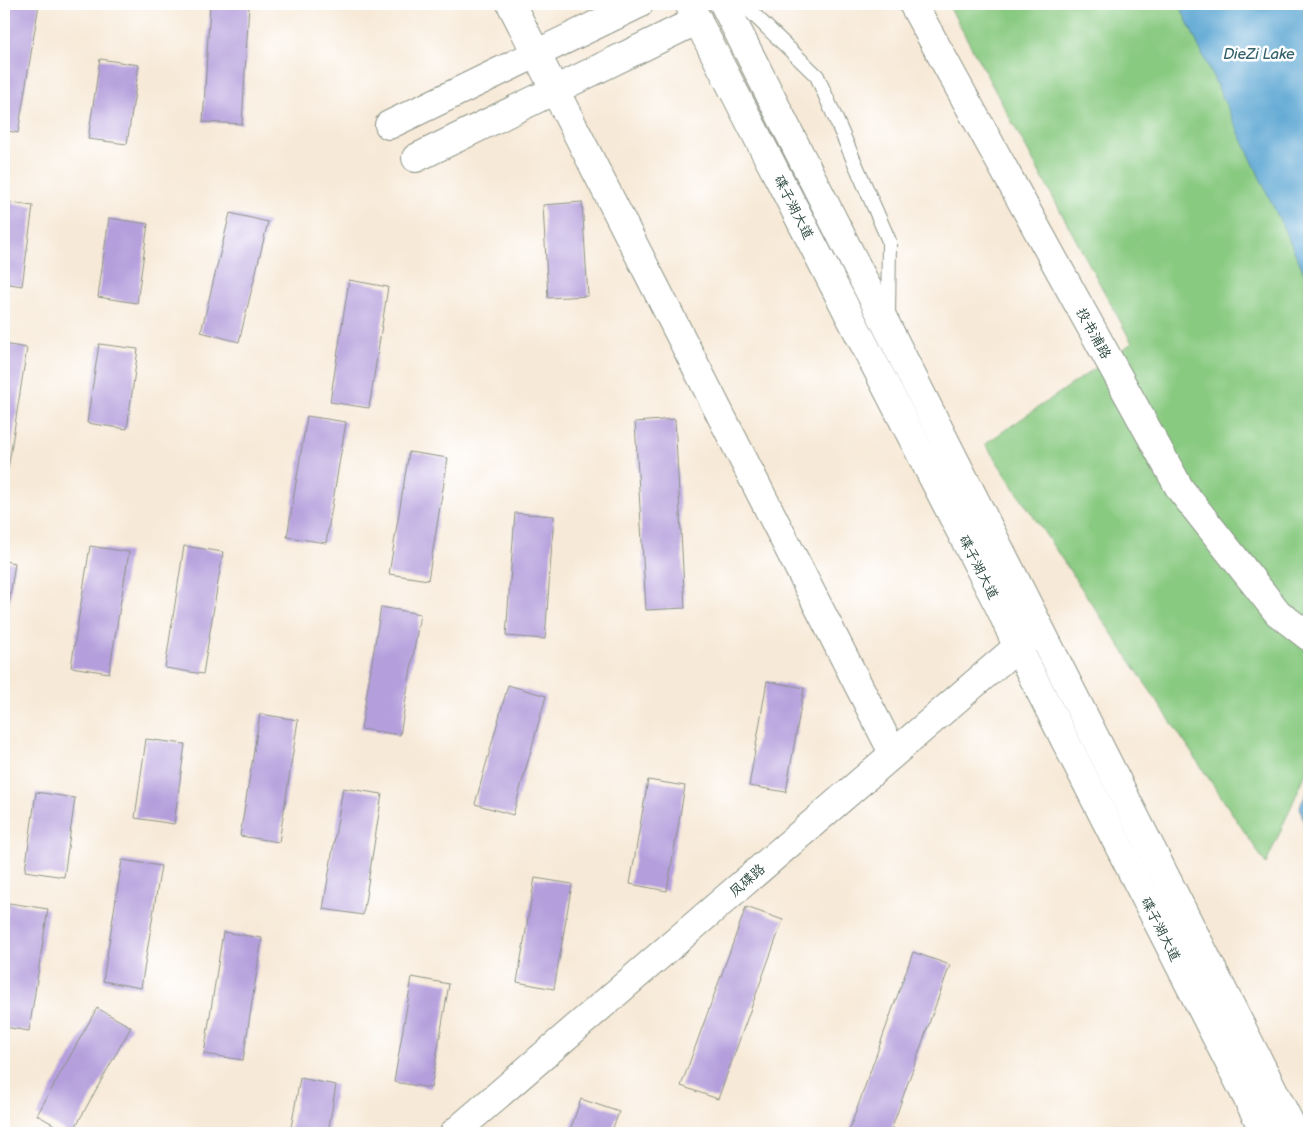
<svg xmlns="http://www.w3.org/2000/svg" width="1313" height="1137" viewBox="0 0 1313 1137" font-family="'Balsamiq Sans','LXGW WenKai TC',sans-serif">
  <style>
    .green { fill: #89ca81; stroke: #54845a }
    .water { fill: #5aa5d2; stroke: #3c7183 }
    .building { fill: #b49edc }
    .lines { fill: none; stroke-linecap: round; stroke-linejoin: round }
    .lane-casing { stroke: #8b9386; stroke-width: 16 }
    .street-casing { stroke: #8b9386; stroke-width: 30 }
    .secondary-casing { stroke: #8b9386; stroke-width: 30 }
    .lane { stroke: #fff; stroke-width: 14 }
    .street { stroke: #fff; stroke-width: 28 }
    .secondary { stroke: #fff; stroke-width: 28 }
    .labels { text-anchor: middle; stroke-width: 5; stroke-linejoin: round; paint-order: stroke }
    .street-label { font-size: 14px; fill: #1f3d34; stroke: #fff }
    .water-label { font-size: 15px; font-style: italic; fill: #34616b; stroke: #fff }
  </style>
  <rect width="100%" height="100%" fill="#fff"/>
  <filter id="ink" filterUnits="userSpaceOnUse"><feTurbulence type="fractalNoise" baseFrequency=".02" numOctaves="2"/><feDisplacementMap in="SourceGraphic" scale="10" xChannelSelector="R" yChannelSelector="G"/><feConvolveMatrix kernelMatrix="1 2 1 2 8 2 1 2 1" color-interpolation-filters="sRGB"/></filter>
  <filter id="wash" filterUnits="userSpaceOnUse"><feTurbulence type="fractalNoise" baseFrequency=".0096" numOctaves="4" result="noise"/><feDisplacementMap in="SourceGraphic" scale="20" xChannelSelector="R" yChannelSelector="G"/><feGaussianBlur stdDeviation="1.12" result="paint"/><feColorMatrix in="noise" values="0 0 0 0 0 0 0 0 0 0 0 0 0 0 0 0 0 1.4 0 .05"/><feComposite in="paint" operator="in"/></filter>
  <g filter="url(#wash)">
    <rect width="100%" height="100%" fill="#f7e9d7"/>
    <path class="green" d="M948,4H1223L1309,190V766L1266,864L985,444L1132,343Z"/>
    <g class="water">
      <path d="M1179,4H1309V283Z"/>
      <path d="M1309,788V850L1300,806Z"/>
    </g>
    <g id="blocks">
      <g class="building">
        <path d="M4,4H39L18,133L4,130Z"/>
        <path d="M210,4H249L242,124L203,122Z"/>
        <path d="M100,59L139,65L127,144L88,139Z"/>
        <path d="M4,202L33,206L22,286L4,283Z"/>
        <path d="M582,202L588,296L548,298L543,205Z"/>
        <path d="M230,213L268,222L239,342L201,332Z"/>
        <path d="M109,218L148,224L137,303L98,297Z"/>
        <path d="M349,280L388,287L369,408L330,402Z"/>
        <path d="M4,344L27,348L8,469H4Z"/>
        <path d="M99,344L138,349L127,429L87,423Z"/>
        <path d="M307,416L346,422L326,543L287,537Z"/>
        <path d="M675,419L685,608L646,610L635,422Z"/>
        <path d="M409,452L448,458L428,580L389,574Z"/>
        <path d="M515,513L554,516L545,639L506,636Z"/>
        <path d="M90,546L129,552L109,673L71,667Z"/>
        <path d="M184,546L223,552L203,674L165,668Z"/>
        <path d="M4,561L15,563L5,631H4Z"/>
        <path d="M381,607L420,614L400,735L361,729Z"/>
        <path d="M767,681L804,688L786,792L749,786Z"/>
        <path d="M508,685L546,696L513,815L475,804Z"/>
        <path d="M260,714L298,720L279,842L240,836Z"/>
        <path d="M146,739L185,744L174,824L135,818Z"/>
        <path d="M648,780L685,786L667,891L630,884Z"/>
        <path d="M343,788L382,794L363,915L323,909Z"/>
        <path d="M36,792L75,798L64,877L25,871Z"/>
        <path d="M122,860L161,866L141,988L103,981Z"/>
        <path d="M535,878L572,884L554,989L517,982Z"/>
        <path d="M9,903L48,909L29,1031L4,1027V935Z"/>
        <path d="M746,907L783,920L718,1099L681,1086Z"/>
        <path d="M223,932L262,938L243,1060L204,1054Z"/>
        <path d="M913,952L950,965L890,1133H855L849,1131Z"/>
        <path d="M412,977L449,984L431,1088L394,1082Z"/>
        <path d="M97,1008L131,1027L72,1133H69L37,1115Z"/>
        <path d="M300,1078L336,1085L328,1133H290Z"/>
        <path d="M581,1099L619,1112L611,1133H569Z"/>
      </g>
    </g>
  </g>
  <g filter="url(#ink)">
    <use href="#blocks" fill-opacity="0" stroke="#8b9386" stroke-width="1"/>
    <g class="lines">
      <g class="lane-casing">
        <path id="lane" d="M743,4L817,76L889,241L888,318"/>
      </g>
      <g class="street-casing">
        <g id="street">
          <path d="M511,4L893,753"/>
          <path d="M913,4L1180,489L1278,613L1309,637"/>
          <path d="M389,125L639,4"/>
          <path d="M416,158L698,20"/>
        </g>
      </g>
      <g class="secondary-casing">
        <g id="secondary">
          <path d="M689,4L1001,610L1017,646L1265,1133"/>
          <path d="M724,4L1295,1133"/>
          <path d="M454,1133L1031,635"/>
        </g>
      </g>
      <use href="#lane" class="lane"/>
      <use href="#street" class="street"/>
      <use href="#secondary" class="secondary"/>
    </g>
  </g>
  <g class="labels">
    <g class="street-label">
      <text transform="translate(794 207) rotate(63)" y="5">碟子湖大道</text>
      <text transform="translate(1094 333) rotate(61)" y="5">投书浦路</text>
      <text transform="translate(979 567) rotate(63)" y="5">碟子湖大道</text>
      <text transform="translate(747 880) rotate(-41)" y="5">凤碟路</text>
      <text transform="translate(1161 929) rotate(63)" y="5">碟子湖大道</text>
    </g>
    <g class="water-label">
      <text x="1259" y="59">DieZi Lake</text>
    </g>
  </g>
  <rect width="1313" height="1137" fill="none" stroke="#fff" stroke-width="20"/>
</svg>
